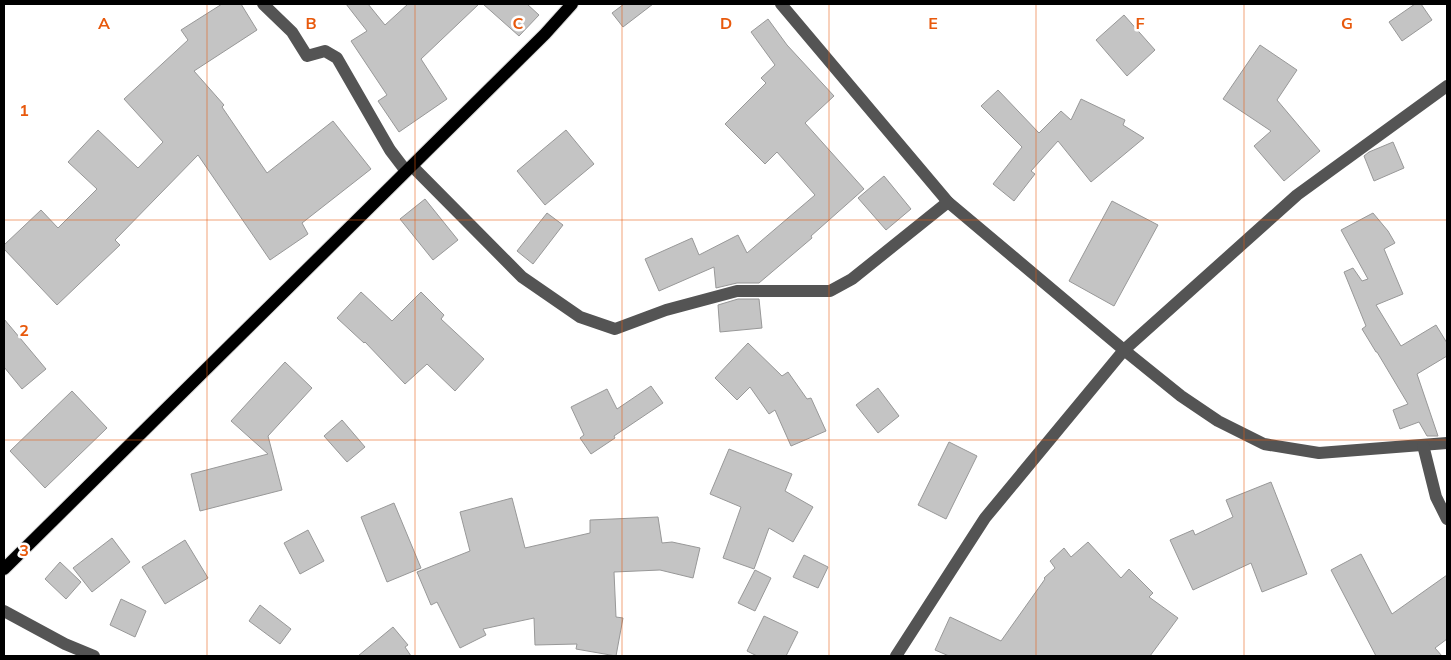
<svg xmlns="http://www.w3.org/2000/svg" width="1451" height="660" viewBox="0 0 1451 660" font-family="Mulish,sans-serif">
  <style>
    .building { fill: #c4c4c4; stroke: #989898 }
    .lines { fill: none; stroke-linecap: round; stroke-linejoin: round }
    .major-casing { stroke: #dbdbdb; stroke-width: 14 }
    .minor { stroke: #545454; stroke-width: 12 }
    .major { stroke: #000; stroke-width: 12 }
    .grid { fill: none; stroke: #e8590c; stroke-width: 1; stroke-opacity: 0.55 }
    .grid-label { font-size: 16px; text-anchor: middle; font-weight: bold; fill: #e8590c; stroke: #fff; stroke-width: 5; stroke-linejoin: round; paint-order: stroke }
  </style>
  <rect width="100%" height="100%" fill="#fff"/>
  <g class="building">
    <path d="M222,4H241L257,30L194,71L224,105L222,107L267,173L333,121L371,169L302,223L308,234L270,260L198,155L115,240L120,245L57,305L4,249V245L41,210L58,228L97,189L68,162L98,130L138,168L163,142L124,99L188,40L181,30Z"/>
    <path d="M346,4H368L385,25L408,4H479L421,59L447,99L399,132L378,101L387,95L351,41L367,31Z"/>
    <path d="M483,4H527L539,15L519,36Z"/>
    <path d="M624,4H653L623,27L612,13Z"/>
    <path d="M1415,4H1421L1432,20L1402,41L1389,22Z"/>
    <path d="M1124,15L1155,50L1127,76L1096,40Z"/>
    <path d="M768,19L787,45L834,96L805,123L864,189L811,236L812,238L759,283H737L716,288L714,267L659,291L645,259L692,238L699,255L738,235L747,253L815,195L777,152L765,164L725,124L766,83L761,78L775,65L751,32Z"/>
    <path d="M1260,45L1297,70L1277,100L1320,151L1284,181L1254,146L1271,131L1223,99Z"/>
    <path d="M998,90L1039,133L1061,111L1071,120L1081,99L1125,120L1123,125L1144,138L1091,182L1058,141L1031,171L1035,174L1014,201L993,184L1022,147L981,106Z"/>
    <path d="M566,130L594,164L545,205L517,171Z"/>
    <path d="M1393,142L1404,168L1374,181L1364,156L1369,152Z"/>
    <path d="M884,176L911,209L886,230L858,198Z"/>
    <path d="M425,199L458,240L433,260L400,219Z"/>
    <path d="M1112,201L1158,225L1114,306L1069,281Z"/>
    <path d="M547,213L563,225L533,264L517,251Z"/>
    <path d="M1373,213L1388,231L1395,243L1384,249L1403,294L1376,305L1401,346L1436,325L1447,343V356L1417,374L1438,436H1427L1419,422L1400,429L1393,410L1408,404L1377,352H1376L1362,329L1366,326L1344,272L1353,268L1362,281L1368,279L1341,230Z"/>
    <path d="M361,292L392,321L421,292L444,315L441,319L484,359L455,391L427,364L405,384L365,342L364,343L337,318Z"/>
    <path d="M738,299H759L762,328L720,332L718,305Z"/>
    <path d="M4,319L46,369L22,389L4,367Z"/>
    <path d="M748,343L782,376L788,372L807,399L811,398L826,431L791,446L775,410L769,414L750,387L737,400L715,378Z"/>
    <path d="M285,362L312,388L268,436L282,490L200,511L191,474L268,454L231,421Z"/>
    <path d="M651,386L663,403L614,436L615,438L591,454L580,438L584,435L571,407L607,389L617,409Z"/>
    <path d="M878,388L899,416L878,433L856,405Z"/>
    <path d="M72,391L107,428L45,488L10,451Z"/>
    <path d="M342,420L365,447L347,462L324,436Z"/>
    <path d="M949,442L977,456L946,519L918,505Z"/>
    <path d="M729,449L792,474L785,491L813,507L793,542L769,528L754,569L723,558L741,507L710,494Z"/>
    <path d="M1271,482L1307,574L1262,592L1251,563L1193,590L1170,540L1193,530L1195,535L1233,517L1226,500Z"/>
    <path d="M512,498L525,548L590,533V520L658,517L662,543L672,542L700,548L693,578L660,570L614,572L616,617L623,618L616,656L576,649L577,644L535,645L534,618L483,629L486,635L460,648L437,602L431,605L417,572L470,551L460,512Z"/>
    <path d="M394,503L421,568L387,582L361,517Z"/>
    <path d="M308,530L324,561L300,574L284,543Z"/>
    <path d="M112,538L130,562L92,592L73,568Z"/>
    <path d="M185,540L208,578L165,604L142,567Z"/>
    <path d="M1088,542L1121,578L1129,569L1153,593L1149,597L1178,618L1150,656H949L935,650L950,617L1001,641L1045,579L1044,578L1055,568L1050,561L1064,548L1071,557Z"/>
    <path d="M1361,554L1392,614L1447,575V639L1435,648L1442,656H1376L1331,570Z"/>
    <path d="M804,555L828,567L818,588L793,577Z"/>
    <path d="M60,562L81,582L66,599L45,579Z"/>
    <path d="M755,570L771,578L755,611L738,603Z"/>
    <path d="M121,599L146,611L135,637L110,625Z"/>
    <path d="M260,605L291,629L280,644L249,621Z"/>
    <path d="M764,616L798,632L786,656H757L747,651Z"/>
    <path d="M393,627L408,645L405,647L411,656H358Z"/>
  </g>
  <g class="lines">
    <g class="major-casing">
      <path id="major" d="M4,569L545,34L572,4"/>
    </g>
    <g class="minor">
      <path d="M263,4L292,32L307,56L325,51L337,58L390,150L406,171"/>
      <path d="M781,4L948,202L1124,350L1181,396L1218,421L1264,444L1319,453L1447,443"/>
      <path d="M412,166L522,277L580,317L615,329L666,310L737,291H830L852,279L948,202"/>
      <path d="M1423,445L1436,497L1447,519"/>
      <path d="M4,611L65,644L94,656"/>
      <path d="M896,656L985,518L1124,350L1297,195L1447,86"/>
    </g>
    <use href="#major" class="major"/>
  </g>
  <path class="grid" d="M207,4V656M415,4V656M622,4V656M829,4V656M1036,4V656M1244,4V656M4,220H1447M4,440H1447"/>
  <g class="grid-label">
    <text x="104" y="29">A</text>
    <text x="311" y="29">B</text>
    <text x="518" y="29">C</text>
    <text x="726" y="29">D</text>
    <text x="933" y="29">E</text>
    <text x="1140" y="29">F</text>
    <text x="1347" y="29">G</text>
    <text x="24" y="116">1</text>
    <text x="24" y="336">2</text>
    <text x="24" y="556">3</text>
  </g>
  <rect width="1451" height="660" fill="none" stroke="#000000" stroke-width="10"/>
</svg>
